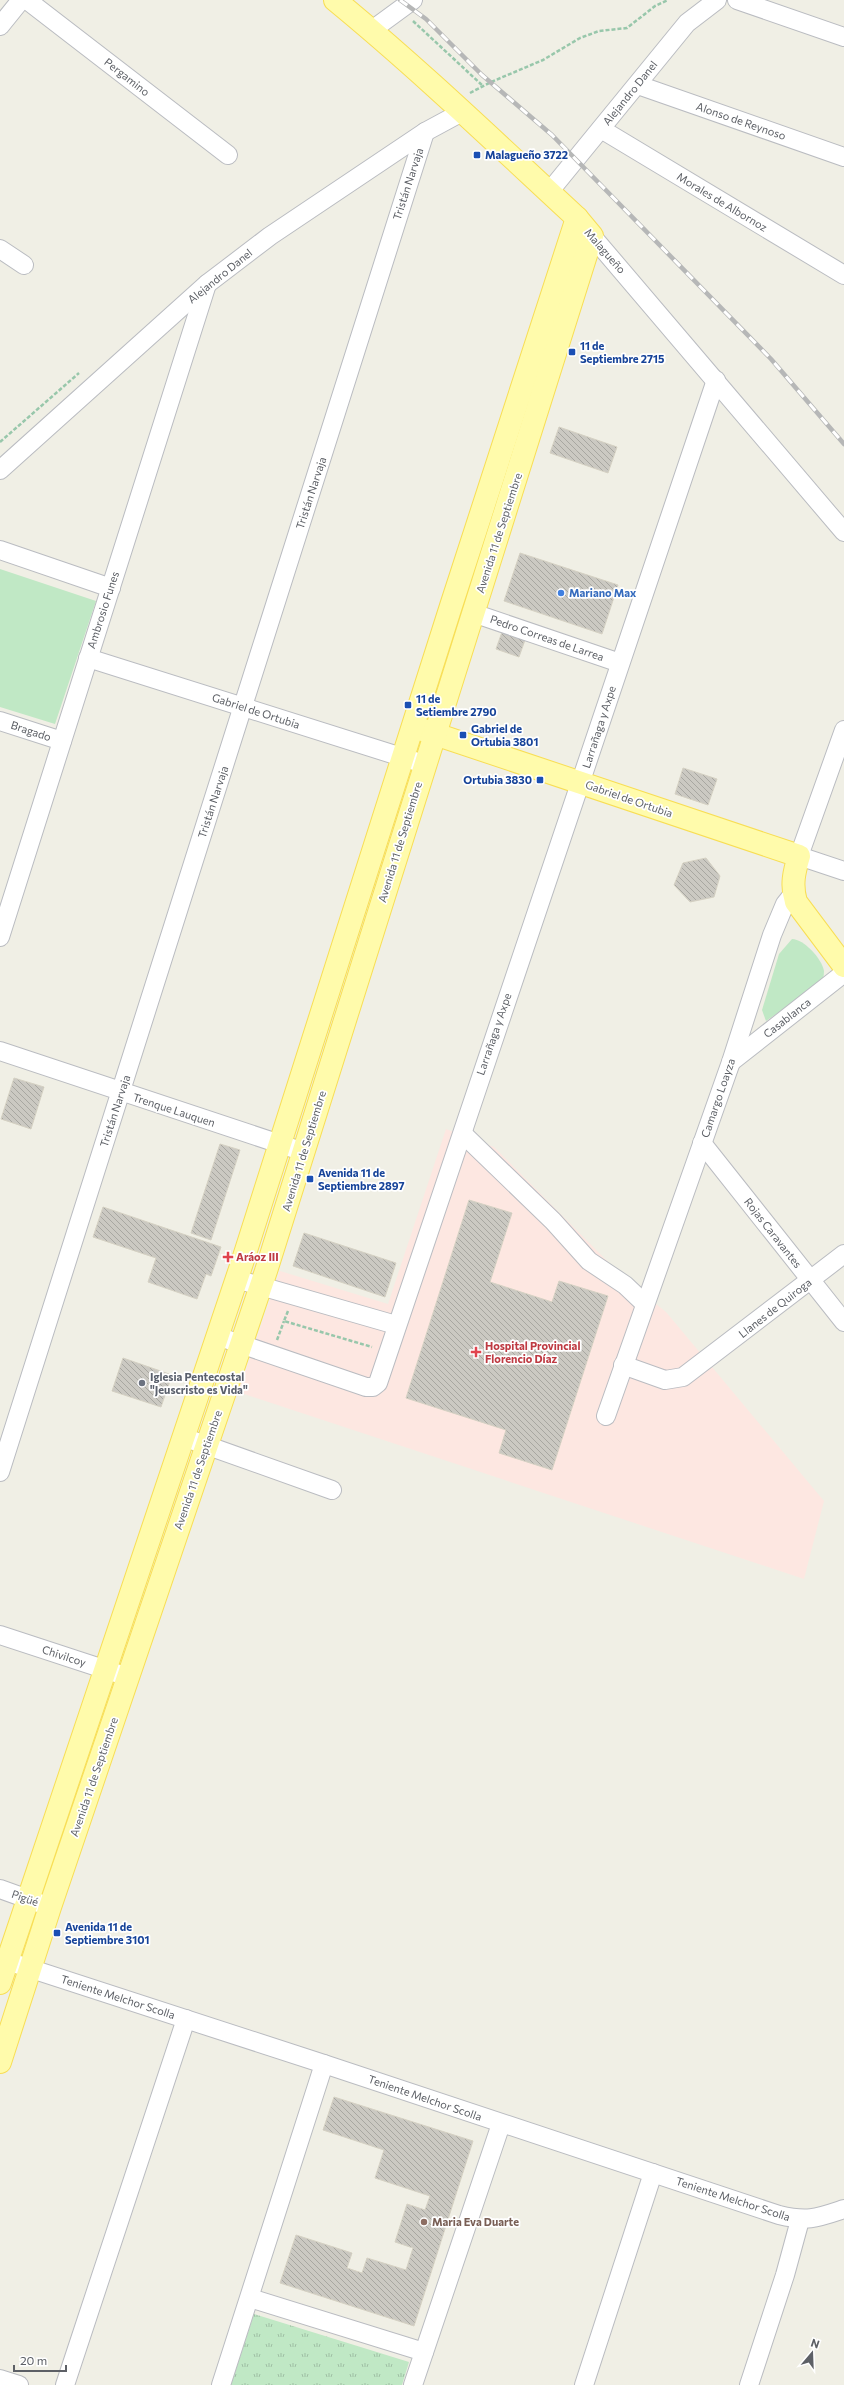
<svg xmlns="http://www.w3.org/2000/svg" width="844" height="2385" viewBox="0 0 844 2385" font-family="Commissioner,sans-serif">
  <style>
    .medical { fill: #fde7e1 }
    .grass { fill: url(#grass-tufts) }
    .park { fill: #c0e8c5 }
    .building { fill: url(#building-back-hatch); stroke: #d5d1c3 }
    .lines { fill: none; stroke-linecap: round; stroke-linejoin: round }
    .minor-casing { stroke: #babcc1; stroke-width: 20 }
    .major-casing { stroke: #f8de55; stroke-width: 24 }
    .path { stroke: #98c7ab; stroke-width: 2.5; stroke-dasharray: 4 2; stroke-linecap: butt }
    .minor { stroke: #fff; stroke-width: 18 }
    .major { stroke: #fffbab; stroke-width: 22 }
    .rail-casing { stroke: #b6b7b7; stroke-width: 4.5 }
    .rail { stroke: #fff; stroke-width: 3; stroke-dasharray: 9; stroke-linecap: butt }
    .transit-dot { fill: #1a4fb4; stroke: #fff; stroke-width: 1.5 }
    .shop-dot { fill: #3f7fe0; stroke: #fff; stroke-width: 1.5 }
    .health-dot { fill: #e0444e; stroke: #fff; stroke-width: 1.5 }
    .worship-dot { fill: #6b7280; stroke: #fff; stroke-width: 1.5 }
    .education-dot { fill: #8d6e63; stroke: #fff; stroke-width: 1.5 }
    .labels { text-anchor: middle; stroke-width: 3.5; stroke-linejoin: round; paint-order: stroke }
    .street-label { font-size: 11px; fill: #5d6066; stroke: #fff }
    .transit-label { font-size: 11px; font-weight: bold; fill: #164399; stroke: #fff; text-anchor: start }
    .shop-label { font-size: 11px; font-weight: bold; fill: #366cbe; stroke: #fff; text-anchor: start }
    .health-label { font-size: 11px; font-weight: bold; fill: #be3a42; stroke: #fff; text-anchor: start }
    .worship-label { font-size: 11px; font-weight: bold; fill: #5b616d; stroke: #fff; text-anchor: start }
    .education-label { font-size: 11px; font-weight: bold; fill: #785e54; stroke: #fff; text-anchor: start }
  </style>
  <defs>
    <pattern id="grass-tufts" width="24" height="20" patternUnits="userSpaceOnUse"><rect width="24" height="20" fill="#c0e8c5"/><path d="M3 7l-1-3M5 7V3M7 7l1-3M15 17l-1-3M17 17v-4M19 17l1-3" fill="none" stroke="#9fbfa4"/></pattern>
    <pattern id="building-back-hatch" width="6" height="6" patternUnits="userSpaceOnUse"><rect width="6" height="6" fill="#cbc9c2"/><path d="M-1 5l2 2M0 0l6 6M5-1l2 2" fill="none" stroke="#a8a7a1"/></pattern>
  </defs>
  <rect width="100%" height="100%" fill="#f0efe5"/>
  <path class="medical" d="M446,1129L494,1147L625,1279L666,1312L824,1501L804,1579L238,1392L280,1271L388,1304Z"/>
  <path class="grass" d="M254,2314L409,2362L402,2385H231Z"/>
  <g class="park">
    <path d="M0,569L96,601L55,724L0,707Z"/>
    <path d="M792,939C804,939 822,959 824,971C824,976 823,980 821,983L766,1021L762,1010L779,954Z"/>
  </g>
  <g class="building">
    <path d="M559,427L617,447L608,473L550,453Z"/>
    <path d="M520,553L618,585L602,634L504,601Z"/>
    <path d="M502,632L525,640L519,657L496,649Z"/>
    <path d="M683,768L717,779L708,805L675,794Z"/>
    <path d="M706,858L720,876L714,897L690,902L674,885L683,863Z"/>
    <path d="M14,1078L44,1087L31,1129L1,1119Z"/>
    <path d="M220,1144L240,1150L211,1240L191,1233Z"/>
    <path d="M469,1200L512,1213L490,1282L552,1302L559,1281L608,1296L552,1470L499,1453L506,1430L406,1398Z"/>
    <path d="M103,1207L221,1247L211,1276L206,1274L197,1299L148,1282L156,1258L93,1237Z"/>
    <path d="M304,1233L396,1263L385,1297L293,1266Z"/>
    <path d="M123,1358L172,1375L161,1407L112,1391Z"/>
    <path d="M334,2097L473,2141L414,2326L280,2283L296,2235L352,2253L347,2268L362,2273L367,2258L406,2270L413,2248L395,2242L407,2204L425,2210L430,2196L375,2178L384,2150L323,2130Z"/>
  </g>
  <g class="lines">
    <g class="minor-casing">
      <g id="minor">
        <path d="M27,0L228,155"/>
        <path d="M737,0L844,37"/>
        <path d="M0,26L21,0"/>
        <path d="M372,30L413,0"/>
        <path d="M638,85L844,157"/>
        <path d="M601,129L844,275"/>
        <path d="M549,192L687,23L717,0"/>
        <path d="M592,236L844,532"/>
        <path d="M0,249L24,265"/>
        <path d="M0,470L207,284L270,236L425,132L462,112"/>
        <path d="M0,550L111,588"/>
        <path d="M473,613L620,663"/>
        <path d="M88,658L424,764"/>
        <path d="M0,721L62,741"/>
        <path d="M844,730L799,856L844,871"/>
        <path d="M0,937L207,284"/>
        <path d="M0,1051L304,1152"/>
        <path d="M731,1062L844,973"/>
        <path d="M463,1134L553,1221L589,1261L625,1285L645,1304"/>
        <path d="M702,1143L844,1322"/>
        <path d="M236,1279L396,1325"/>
        <path d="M217,1336L366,1387H373L378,1383L716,380"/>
        <path d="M623,1365L665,1380L683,1377L844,1254"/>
        <path d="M606,1416L731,1062L772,935L785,904L793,894"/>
        <path d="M183,1437L332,1490"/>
        <path d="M0,1472L425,132"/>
        <path d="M0,1635L119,1674"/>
        <path d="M0,1889L50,1907"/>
        <path d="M7,1961L324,2064L779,2215C808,2222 817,2218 844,2209"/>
        <path d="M250,2298L424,2352"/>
        <path d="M0,2379L19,2385"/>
        <path d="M65,2385L186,2019"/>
        <path d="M221,2385L324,2064"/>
        <path d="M413,2385L501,2124"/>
        <path d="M584,2385L653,2173"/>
        <path d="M749,2385L785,2275L800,2220"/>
      </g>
    </g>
    <g class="major-casing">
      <g id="major">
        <path d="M420,729L799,856C794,872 791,885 796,902L844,966"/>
        <path d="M0,1983L242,1263L451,606L577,218"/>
        <path d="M0,2062L50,1907L266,1271L592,236L577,218C498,145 419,69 335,0"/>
      </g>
    </g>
    <g class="path">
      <path d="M413,21L483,86"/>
      <path d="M470,93L491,82L543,60L580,38L599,31L627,28L655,6L668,0"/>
      <path d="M0,442L79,373"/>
      <path d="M288,1311L284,1321L372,1347"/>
      <path d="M277,1340L284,1321"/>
    </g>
    <use href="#minor" class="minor"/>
    <use href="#major" class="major"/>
    <g class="rail-casing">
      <path id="rail" d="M400,0L426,19L482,75L552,135L771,359L844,444"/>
    </g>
    <use href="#rail" class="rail"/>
  </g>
  <g class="transit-dot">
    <rect x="473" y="151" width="8" height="8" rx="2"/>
    <rect x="568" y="348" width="8" height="8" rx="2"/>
    <rect x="404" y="701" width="8" height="8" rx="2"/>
    <rect x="459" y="731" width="8" height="8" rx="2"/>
    <rect x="536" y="776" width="8" height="8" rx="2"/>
    <rect x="306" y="1175" width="8" height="8" rx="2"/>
    <rect x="53" y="1929" width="8" height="8" rx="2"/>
  </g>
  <circle class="shop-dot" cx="561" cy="593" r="4"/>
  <g class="health-dot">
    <path d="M226 1251h4v4h4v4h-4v4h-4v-4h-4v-4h4z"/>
    <path d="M474 1346h4v4h4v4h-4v4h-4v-4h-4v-4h4z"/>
  </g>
  <circle class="worship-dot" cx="142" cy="1383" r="4"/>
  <circle class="education-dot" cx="424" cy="2222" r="4"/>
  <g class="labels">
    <g class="street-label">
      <text transform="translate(127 77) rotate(38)" y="4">Pergamino</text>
      <text transform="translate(630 93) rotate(-51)" y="4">Alejandro Danel</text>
      <text transform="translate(741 121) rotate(19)" y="4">Alonso de Reynoso</text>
      <text transform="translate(408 184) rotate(-72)" y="4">Tristán Narvaja</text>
      <text transform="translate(722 202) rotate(31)" y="4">Morales de Albornoz</text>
      <text transform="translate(605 251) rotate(49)" y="4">Malagueño</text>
      <text transform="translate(220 276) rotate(-39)" y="4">Alejandro Danel</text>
      <text transform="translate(311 493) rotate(-72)" y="4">Tristán Narvaja</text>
      <text transform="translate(499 533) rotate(-72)" y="4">Avenida 11 de Septiembre</text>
      <text transform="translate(103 610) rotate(-72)" y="4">Ambrosio Funes</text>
      <text transform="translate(547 638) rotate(19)" y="4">Pedro Correas de Larrea</text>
      <text transform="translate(256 711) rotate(18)" y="4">Gabriel de Ortubia</text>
      <text transform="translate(599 727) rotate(-72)" y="4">Larrañaga y Axpe</text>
      <text transform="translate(31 731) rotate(18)" y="4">Bragado</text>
      <text transform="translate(629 799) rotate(19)" y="4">Gabriel de Ortubia</text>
      <text transform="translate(213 802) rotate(-72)" y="4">Tristán Narvaja</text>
      <text transform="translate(400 842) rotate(-73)" y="4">Avenida 11 de Septiembre</text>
      <text transform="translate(787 1018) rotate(-38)" y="4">Casablanca</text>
      <text transform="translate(494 1034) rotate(-71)" y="4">Larrañaga y Axpe</text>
      <text transform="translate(718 1098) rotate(-71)" y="4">Camargo Loayza</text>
      <text transform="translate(174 1110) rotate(18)" y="4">Trenque Lauquen</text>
      <text transform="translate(115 1111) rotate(-72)" y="4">Tristán Narvaja</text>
      <text transform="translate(304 1151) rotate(-73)" y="4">Avenida 11 de Septiembre</text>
      <text transform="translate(773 1233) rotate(52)" y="4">Rojas Caravantes</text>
      <text transform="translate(775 1308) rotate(-38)" y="4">Llanes de Quiroga</text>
      <text transform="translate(198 1470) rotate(-71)" y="4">Avenida 11 de Septiembre</text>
      <text transform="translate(64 1656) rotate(18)" y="4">Chivilcoy</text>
      <text transform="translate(94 1777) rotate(-71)" y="4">Avenida 11 de Septiembre</text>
      <text transform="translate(25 1898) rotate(19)" y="4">Pigüé</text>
      <text transform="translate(118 1997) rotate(18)" y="4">Teniente Melchor Scolla</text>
      <text transform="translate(425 2098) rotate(19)" y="4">Teniente Melchor Scolla</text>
      <text transform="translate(733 2199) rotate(18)" y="4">Teniente Melchor Scolla</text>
    </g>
    <g class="transit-label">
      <text x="485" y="159">Malagueño 3722</text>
      <text x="580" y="350">11 de<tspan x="580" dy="13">Septiembre 2715</tspan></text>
      <text x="416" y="703">11 de<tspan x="416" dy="13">Setiembre 2790</tspan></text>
      <text x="471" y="733">Gabriel de<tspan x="471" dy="13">Ortubia 3801</tspan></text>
      <text x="532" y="784" text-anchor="end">Ortubia 3830</text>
      <text x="318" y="1177">Avenida 11 de<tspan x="318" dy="13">Septiembre 2897</tspan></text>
      <text x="65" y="1931">Avenida 11 de<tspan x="65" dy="13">Septiembre 3101</tspan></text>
    </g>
    <g class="shop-label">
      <text x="569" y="597">Mariano Max</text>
    </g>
    <g class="health-label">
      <text x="236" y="1261">Aráoz III</text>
      <text x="485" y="1350">Hospital Provincial<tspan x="485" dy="13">Florencio Díaz</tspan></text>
    </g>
    <g class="worship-label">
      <text x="150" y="1381">Iglesia Pentecostal<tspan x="150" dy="13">"Jeuscristo es Vida"</tspan></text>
    </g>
    <g class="education-label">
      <text x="432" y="2226">Maria Eva Duarte</text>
    </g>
  </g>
  <g transform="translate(812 2353) rotate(19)" stroke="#ffffff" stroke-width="3" paint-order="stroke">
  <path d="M0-3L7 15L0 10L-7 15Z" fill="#5d6066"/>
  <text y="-6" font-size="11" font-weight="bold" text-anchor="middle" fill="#5d6066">N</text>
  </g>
  <path d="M14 2365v6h52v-6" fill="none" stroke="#5d6066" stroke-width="2"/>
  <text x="20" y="2365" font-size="12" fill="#5d6066" stroke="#ffffff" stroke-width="3" paint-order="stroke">20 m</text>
</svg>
